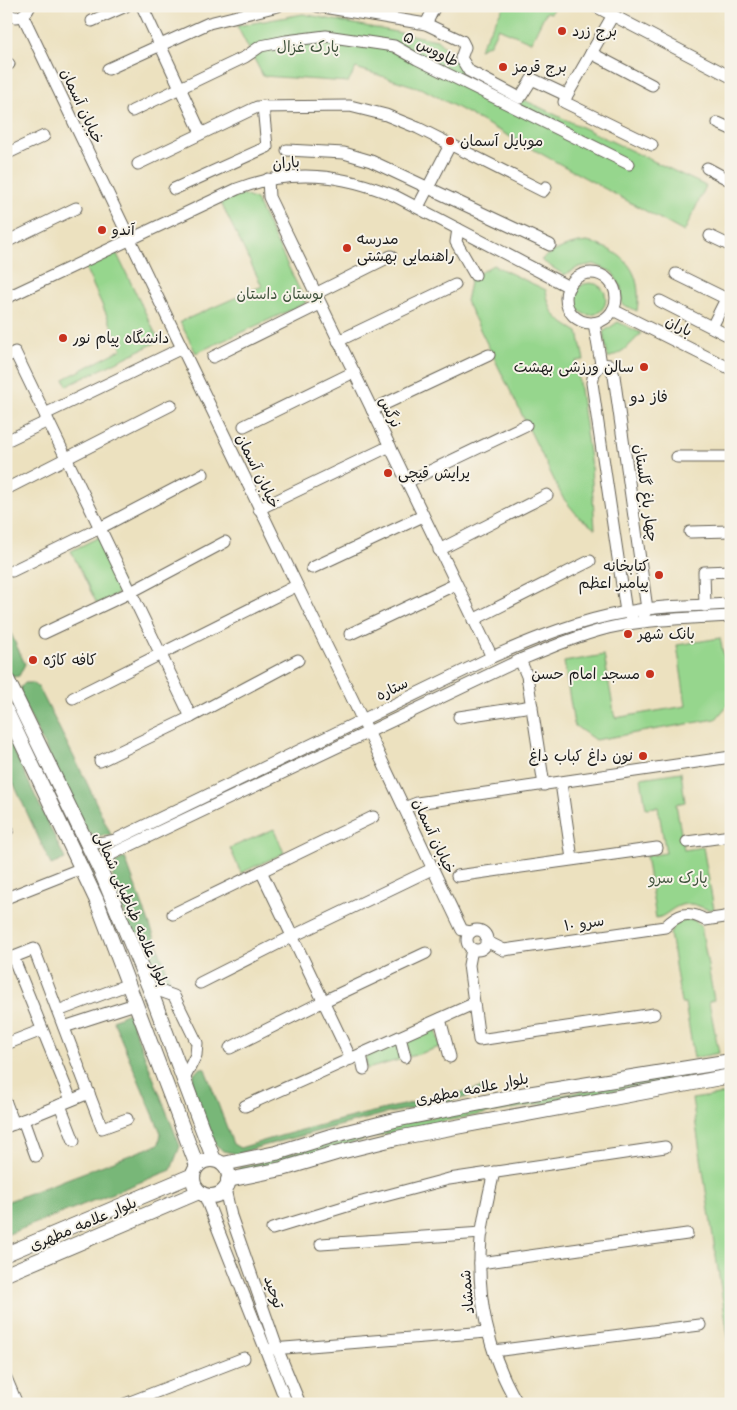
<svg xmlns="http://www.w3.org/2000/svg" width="737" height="1410" viewBox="0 0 737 1410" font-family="'Shantell Sans','Playpen Sans Arabic',sans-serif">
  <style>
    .green { fill: #96d68d; stroke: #597954 }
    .forest { fill: #78b778; stroke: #4a6a4a }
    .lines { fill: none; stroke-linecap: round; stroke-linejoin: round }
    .minor-casing { stroke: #656155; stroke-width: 13 }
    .major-casing { stroke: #656155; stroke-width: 16 }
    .minor { stroke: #fff; stroke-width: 11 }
    .major { stroke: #fff; stroke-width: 14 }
    .poi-dot { fill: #c8321e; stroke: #f7f3e8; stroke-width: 2 }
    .labels { text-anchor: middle; stroke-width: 4; stroke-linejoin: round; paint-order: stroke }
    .poi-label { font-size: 15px; fill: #1c1c1c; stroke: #f7f3e8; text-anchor: start }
    .park-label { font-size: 15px; fill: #41543e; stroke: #f7f3e8 }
    .street-label { font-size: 15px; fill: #1c1c1c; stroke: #f7f3e8 }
    .neighbourhood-label { font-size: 16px; fill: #1c1c1c; stroke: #f7f3e8 }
  </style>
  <rect width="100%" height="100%" fill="#f7f3e8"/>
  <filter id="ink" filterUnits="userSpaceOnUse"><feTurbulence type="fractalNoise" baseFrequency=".02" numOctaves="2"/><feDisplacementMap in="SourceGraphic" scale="10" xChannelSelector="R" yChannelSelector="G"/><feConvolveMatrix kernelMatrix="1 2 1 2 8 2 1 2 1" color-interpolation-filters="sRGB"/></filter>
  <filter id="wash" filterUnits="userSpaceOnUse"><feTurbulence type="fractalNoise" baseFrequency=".0096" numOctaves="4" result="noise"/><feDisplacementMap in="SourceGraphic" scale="20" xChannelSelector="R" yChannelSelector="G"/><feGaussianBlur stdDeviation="1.12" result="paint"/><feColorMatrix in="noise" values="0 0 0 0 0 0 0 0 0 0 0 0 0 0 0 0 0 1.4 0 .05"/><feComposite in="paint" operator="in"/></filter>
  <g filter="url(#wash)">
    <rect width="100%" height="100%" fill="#ece1bf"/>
    <g class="green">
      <path d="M504,6H554L551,13L546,12L531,42L498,28L490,44L479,49Z"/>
      <path d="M303,14L437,40L469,71L520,98L706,186L684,232L423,89L356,68L348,82L263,76L237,26Z"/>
      <path d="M242,194L256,200L306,303L196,353L180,322L262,286L220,201Z"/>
      <path d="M587,242C625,251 643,271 637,311L622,304L621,287L612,272L594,264L579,267L564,275L541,260C556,249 568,244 587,242Z"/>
      <path d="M116,252L159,341L67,386L64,379L122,349L84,265Z"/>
      <path d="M493,265L546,290C550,315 556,319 578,332L584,360L576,361L591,467L595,529L578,516L563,498L466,301L471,278Z"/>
      <circle cx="590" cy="299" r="16"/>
      <path d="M618,322L641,333C631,345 622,353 608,358L603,332Z"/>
      <path d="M99,537L125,590L97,604L71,551Z"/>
      <path d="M720,638L731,689V701L716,719L595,740L574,725L564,662L604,655L615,718L686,706L677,645Z"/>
      <path d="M681,772L685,802L676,804L684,850L703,847L714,909C704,911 698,903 687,904C672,905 667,917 656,918L646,856L666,853L658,807L646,808L641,778Z"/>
      <path d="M274,829L284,853L241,873L230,848Z"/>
      <path d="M687,920H694L701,926L714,1000L709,1002L719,1053L694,1058L685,1003H681L670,933C674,925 678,922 687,920Z"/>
      <path d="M435,1024L440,1047L409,1057L405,1037Z"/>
      <path d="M398,1041L402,1059L367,1069L365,1056Z"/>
      <path d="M731,1066V1070L433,1123L385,1134L238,1174L239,1168L399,1123Z"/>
      <path d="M725,1094L731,1133V1355L692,1099Z"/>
    </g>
    <g class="forest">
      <path d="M6,623L25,664L19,676L12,677L6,667Z"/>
      <path d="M25,683H33L39,688L86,781L111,835L93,836L86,830L20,696L21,687Z"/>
      <path d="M6,734L65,859L51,865L6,767Z"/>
      <path d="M125,858L174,990C167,982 158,975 147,974L114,885C112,874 111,861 125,858Z"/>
      <path d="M128,1013L180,1146L171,1170L6,1235V1202L159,1144L161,1133L113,1020Z"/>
      <path d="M201,1068L205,1069L233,1144L240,1148C320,1123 400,1105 482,1088L483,1094L384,1114L255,1148L238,1154L223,1151L214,1143L192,1085L194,1073Z"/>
    </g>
  </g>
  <g filter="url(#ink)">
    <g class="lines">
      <g class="minor-casing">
        <g id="minor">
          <path d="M142,6L201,133"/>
          <path d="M317,6L426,24L462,41L465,47L461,58L469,71L520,98L532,79L566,95V97"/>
          <path d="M595,6L731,77"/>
          <path d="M6,12C15,21 25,17 30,6"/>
          <path d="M23,16C123,226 224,436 326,645C373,739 416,835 462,930L471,932"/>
          <path d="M92,21L126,6"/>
          <path d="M426,24L435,6"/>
          <path d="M591,53L652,85"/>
          <path d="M6,65L9,64"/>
          <path d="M108,69L209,23L278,6"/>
          <path d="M566,97L564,102L652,145"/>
          <path d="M566,97L613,15"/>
          <path d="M132,111L245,57L261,46L286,41L326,36L394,46L417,59L629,164"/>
          <path d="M718,123L731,129"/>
          <path d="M287,150L344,153L371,161L550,245"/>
          <path d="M6,154L44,136"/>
          <path d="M138,164L257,107L350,106L386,115L418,128L543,191L546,187"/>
          <path d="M707,168L731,181"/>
          <path d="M268,179L269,197L492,657"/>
          <path d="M174,189L267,147L263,106"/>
          <path d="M418,207L450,145"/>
          <path d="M458,229L456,242L475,275"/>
          <path d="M710,236L731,246"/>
          <path d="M6,242L76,208"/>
          <circle cx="591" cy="298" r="25"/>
          <path d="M676,274L731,301"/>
          <path d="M315,294L391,256"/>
          <path d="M6,298L237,189C292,168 342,174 395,196L569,287"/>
          <path d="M660,301L731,337"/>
          <path d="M613,310L731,369"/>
          <path d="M594,323L601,364L610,365L614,376L647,609L643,616"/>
          <path d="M712,327L726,299"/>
          <path d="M338,341L455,285"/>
          <path d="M6,357L15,352L191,717"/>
          <path d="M213,357L320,304"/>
          <path d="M601,364L594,373L592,383L626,612L632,617"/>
          <path d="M372,410L489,355"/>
          <path d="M45,414L182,348"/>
          <path d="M244,426L354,372"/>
          <path d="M6,441L48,421"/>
          <path d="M677,457H731"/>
          <path d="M407,482L526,425"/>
          <path d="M6,489L171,405"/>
          <path d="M259,509L390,446"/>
          <path d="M690,532L731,531"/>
          <path d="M439,550L547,495"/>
          <path d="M312,568L423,516"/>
          <path d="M12,571L100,528L203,474"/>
          <path d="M705,606L704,572L731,571"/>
          <path d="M473,620L590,561"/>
          <path d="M44,633L131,592L225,542"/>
          <path d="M350,634L456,584"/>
          <path d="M520,660L527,676L544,785"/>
          <path d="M73,698L296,586"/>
          <path d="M459,717L532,706"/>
          <path d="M100,761L191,717L298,660"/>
          <path d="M561,783L572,859"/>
          <path d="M404,808L417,803L731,757"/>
          <path d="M6,831L8,830"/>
          <path d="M83,837L86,842C96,844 105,842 115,840L492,657C535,638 580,620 627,612C661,605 697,606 731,604"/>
          <path d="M687,842L731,836"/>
          <path d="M261,871L351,1059"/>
          <path d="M102,874L101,867L112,854L520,660C549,648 577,636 608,628C647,619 690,618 731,616"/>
          <path d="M457,876L657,848"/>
          <path d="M6,898L82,868"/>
          <path d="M173,914L373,817"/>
          <circle cx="477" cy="940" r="10"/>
          <path d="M486,941L504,950L665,927C678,914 688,910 705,920L731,916"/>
          <path d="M472,949L469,965L479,1040L654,1014"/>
          <path d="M13,957L71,1100"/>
          <path d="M6,960L34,949L102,1128L127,1119"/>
          <path d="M200,983L293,936L432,869"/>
          <path d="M149,987L174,996L197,1043L196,1055L184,1079"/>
          <path d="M58,1011L129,984"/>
          <path d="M440,1019L450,1057"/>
          <path d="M64,1027L135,1004"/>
          <path d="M400,1037L405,1057"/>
          <path d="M6,1044L42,1030"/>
          <path d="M230,1048L324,1001L426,953"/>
          <path d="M361,1055L364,1069"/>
          <path d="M6,1103L14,1124"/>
          <path d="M60,1105L74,1141"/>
          <path d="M245,1106L473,1004"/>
          <path d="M23,1120L36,1156"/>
          <path d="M6,1127L89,1093"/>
          <path d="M494,1172C489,1194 483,1217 481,1239C476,1296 488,1355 518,1404"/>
          <path d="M225,1189L231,1216L277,1348L300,1404"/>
          <path d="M204,1194L287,1404"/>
          <path d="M272,1229L347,1206L449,1179L665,1147"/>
          <path d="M321,1244L482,1233"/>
          <path d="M480,1263L687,1234"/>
          <path d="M272,1349L487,1332"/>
          <path d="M494,1351L700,1325"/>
          <path d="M6,1378L17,1404"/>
          <path d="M125,1404L244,1358"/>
        </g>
      </g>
      <g class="major-casing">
        <g id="major">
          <path d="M6,677L102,874L149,987L214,1160"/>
          <path d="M6,710L96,899L197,1166"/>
          <circle cx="211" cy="1178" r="18"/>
          <path d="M223,1164L276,1153L331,1136L395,1120L521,1095L731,1061"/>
          <path d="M228,1180L282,1169L336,1153L397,1138L731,1076"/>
          <path d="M6,1254L193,1175"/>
          <path d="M6,1274L199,1192"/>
        </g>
      </g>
      <use href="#minor" class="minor"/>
      <use href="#major" class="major"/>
    </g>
  </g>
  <g class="poi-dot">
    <circle cx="562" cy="31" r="5"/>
    <circle cx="503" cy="67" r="5"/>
    <circle cx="450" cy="141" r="5"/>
    <circle cx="102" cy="230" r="5"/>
    <circle cx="347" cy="248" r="5"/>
    <circle cx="63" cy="338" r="5"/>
    <circle cx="644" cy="367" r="5"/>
    <circle cx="388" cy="473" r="5"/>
    <circle cx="659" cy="575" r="5"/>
    <circle cx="628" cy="634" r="5"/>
    <circle cx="33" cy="660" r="5"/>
    <circle cx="650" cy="674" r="5"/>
    <circle cx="643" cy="756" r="5"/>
  </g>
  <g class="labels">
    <g class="poi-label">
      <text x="572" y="36">برج زرد</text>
      <text x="513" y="72">برج قرمز</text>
      <text x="460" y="146">موبایل آسمان</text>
      <text x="112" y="235">آندو</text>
      <text x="357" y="244">مدرسه<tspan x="357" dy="17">راهنمایی بهشتی</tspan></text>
      <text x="73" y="343">دانشگاه پیام نور</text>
      <text x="634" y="372" text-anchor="end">سالن ورزشی بهشت</text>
      <text x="398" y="478">یرایش قیچی</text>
      <text x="649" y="571" text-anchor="end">کتابخانه<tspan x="649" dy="17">پیامبر اعظم</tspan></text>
      <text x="638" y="639">بانک شهر</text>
      <text x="43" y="665">کافه کاژه</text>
      <text x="640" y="679" text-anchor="end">مسجد امام حسن</text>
      <text x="633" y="761" text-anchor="end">نون داغ کباب داغ</text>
    </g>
    <g class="park-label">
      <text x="308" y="52">پارک غزال</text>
      <text x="280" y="299">بوستان داستان</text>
      <text x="678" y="883">پارک سرو</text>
    </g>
    <g class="street-label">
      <text transform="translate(431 49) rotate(27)" y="5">طاووس ۵</text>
      <text transform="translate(82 106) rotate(65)" y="5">خیابان آسمان</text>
      <text transform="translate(286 163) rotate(-5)" y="5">باران</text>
      <text transform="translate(679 326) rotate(27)" y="5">باران</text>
      <text transform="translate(390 412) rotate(64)" y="5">نرگس</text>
      <text transform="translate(258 471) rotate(64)" y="5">خیابان آسمان</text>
      <text transform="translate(646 493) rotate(82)" y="5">چهار باغ گلستان</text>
      <text transform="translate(392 689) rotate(-26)" y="5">ستاره</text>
      <text transform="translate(434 836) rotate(65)" y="5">خیابان آسمان</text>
      <text transform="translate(132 909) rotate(67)" y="5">بلوار علامه طباطبایی شمالی</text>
      <text transform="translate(584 923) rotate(-8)" y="5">سرو ۱۰</text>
      <text transform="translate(472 1089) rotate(-11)" y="5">بلوار علامه مطهری</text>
      <text transform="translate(83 1224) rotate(-23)" y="5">بلوار علامه مطهری</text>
      <text transform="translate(274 1292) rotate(71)" y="5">توحید</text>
      <text transform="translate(467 1292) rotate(-95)" y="5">شمشاد</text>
    </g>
    <g class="neighbourhood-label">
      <text x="649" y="402">فاز دو</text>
    </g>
  </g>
  <rect width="737" height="1410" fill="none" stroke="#f7f3e8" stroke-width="25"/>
</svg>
